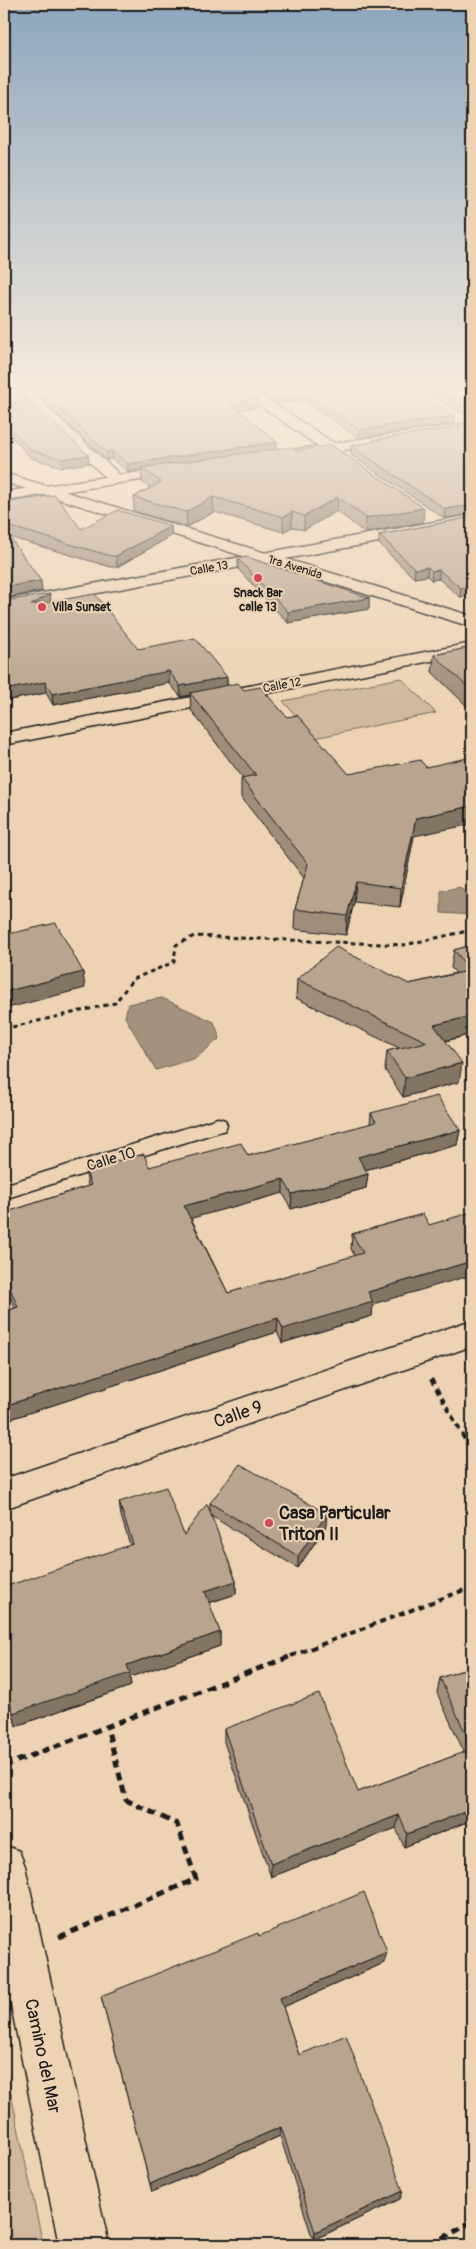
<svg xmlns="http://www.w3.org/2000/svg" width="476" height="2249" viewBox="0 0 476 2249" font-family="Pangolin,sans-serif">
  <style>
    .green { fill: #cfb89e; stroke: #766a5d }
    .water { fill: #a2927e; stroke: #6c6357 }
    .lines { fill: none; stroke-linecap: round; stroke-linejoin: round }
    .lane-casing { stroke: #1c1c1c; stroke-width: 3 }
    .street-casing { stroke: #1c1c1c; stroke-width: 3 }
    .primary-casing { stroke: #1c1c1c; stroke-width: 3 }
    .path-far2 { stroke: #1c1c1c; stroke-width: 3; stroke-dasharray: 4.5 4; stroke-linecap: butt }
    .path-far1 { stroke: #1c1c1c; stroke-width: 4; stroke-dasharray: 6 4.5; stroke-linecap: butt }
    .path { stroke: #1c1c1c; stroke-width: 5; stroke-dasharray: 8 5.5; stroke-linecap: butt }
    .lane { fill: #edd3b4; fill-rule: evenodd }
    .street { fill: #edd3b4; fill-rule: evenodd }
    .primary { fill: #edd3b4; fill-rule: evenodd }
    .wall { fill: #9f8e7b; stroke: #1c1c1c }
    .shaded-wall { fill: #827464; stroke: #1c1c1c }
    .building { fill: #b9a58f; stroke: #1c1c1c }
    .poi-dot { fill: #d1495b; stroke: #edd3b4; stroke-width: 2 }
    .labels { text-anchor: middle; stroke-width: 4; stroke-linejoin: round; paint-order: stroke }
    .far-street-label { font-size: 12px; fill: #1c1c1c; stroke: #edd3b4 }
    .far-poi-label { font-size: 12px; font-weight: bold; fill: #1c1c1c; stroke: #edd3b4 }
    .street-label { font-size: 15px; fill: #1c1c1c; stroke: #edd3b4 }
    .near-street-label { font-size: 18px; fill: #1c1c1c; stroke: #edd3b4 }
    .near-poi-label { font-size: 18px; font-weight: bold; fill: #1c1c1c; stroke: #edd3b4; text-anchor: start }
  </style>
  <rect width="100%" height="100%" fill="#edd3b4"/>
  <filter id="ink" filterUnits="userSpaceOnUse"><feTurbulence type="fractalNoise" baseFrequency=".02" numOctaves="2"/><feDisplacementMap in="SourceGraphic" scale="10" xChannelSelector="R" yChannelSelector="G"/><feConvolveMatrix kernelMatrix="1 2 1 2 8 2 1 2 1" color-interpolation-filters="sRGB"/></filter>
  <g filter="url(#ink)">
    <g class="green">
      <path d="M401,678L436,713L315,738L283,701Z"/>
      <path d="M4,2061L43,2245H4Z"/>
    </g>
    <g class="water">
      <path d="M460,887L472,900V915L441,913V891Z"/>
      <path d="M162,998L214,1022L220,1038L196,1058L156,1070L125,1017L128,1004Z"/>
    </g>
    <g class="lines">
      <g class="lane-casing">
        <path id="lane" d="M218,1118L225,1120L227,1125L225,1130L4,1199V1185Z"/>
      </g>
      <g class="street-casing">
        <g id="street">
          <path d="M14,389H28L120,475L179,466L186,470L179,474L4,501V492L105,477Z"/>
          <path d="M236,389H251L334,443L472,423V431L343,450L342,455C335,457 332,453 326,453C315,453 304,459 293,456L291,453L293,450L318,446Z"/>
          <path d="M472,515V525L4,610V600Z"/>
          <path d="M472,643V653L4,745V733Z"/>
          <path d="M472,1320V1346L4,1509V1479Z"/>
          <path d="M4,1845L19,1851L25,1866L109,2245H59L4,1970Z"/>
        </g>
      </g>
      <g class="primary-casing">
        <path id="primary" d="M4,473L472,616V627L4,482Z"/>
      </g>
      <path class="path-far2" d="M4,1029L115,1003L133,979L174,962L176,945L194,936L404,945L472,930"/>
      <g class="path-far1">
        <path d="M431,1379L472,1452"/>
        <path d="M291,1656L472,1587"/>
      </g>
      <g class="path">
        <path d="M4,1766L294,1655"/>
        <path d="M59,1937L196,1879L177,1824L126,1800L107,1727"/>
        <path d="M430,2245L472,2222"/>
      </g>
      <use href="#lane" class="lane"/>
      <use href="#street" class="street"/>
      <use href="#primary" class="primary"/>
    </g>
    <g class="wall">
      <path d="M30,389H244L258,399V407L238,410L277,442V449L297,451L423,522L365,533L337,511L304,530L292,527L283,532L214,512L187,527L134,511V497L150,488L142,482L141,470L128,472L112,459L107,460Z"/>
      <path d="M254,389H412L455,424L359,438L302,400L277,404Z"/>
      <path d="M421,389H472V419Z"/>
      <path d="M4,414L89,463L63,467L31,458L10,435Z"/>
      <path d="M472,425V514L444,518L351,455V446L374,442V440Z"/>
      <path d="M4,503L81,529L171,526V536L117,567H111L9,537L42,591L4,598Z"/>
      <path d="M472,517V595L460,597L439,579L431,580L427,576L414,578L379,544V535Z"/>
      <path d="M238,559L369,598V609L288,623L238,569Z"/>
      <path d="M4,601H51L138,649L227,677V685L244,690L287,717L349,774L414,836L400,907L354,902L346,935L294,929L295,909L304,878L241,797V778H243L191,710L190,695L181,697L169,683L53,705L46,693L4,701Z"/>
      <path d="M472,647V711L432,672L434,655Z"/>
      <path d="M472,945V1034L446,1041L459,1082L403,1097L385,1070L387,1051L399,1048L296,998L297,979L409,984L456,973L451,968L454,950Z"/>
      <path d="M371,1113L460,1130L457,1145L365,1170L368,1174L366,1188L291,1209L283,1193L191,1218L228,1293L355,1256L351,1249L352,1234L423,1214L373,1304L372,1316L282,1343L277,1332L4,1421V1312L15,1308L4,1282V1213L88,1186L85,1169L149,1167L248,1156L370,1124Z"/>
      <path d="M119,1502L184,1535L210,1512V1503L326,1526L298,1568L211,1516L236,1581V1594L209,1603L220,1632V1646L130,1677L131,1686L16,1726L4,1677L130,1545L121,1516Z"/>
      <path d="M472,1667V1820L404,1847L396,1828L271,1877L224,1742V1729L358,1792L464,1752L437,1693L440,1678Z"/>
      <path d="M259,1936L384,1963L283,2007L299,2055L403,2191L400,2199L313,2240L280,2136L152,2192L101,1996Z"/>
    </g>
    <g class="shaded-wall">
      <path d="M302,393V400L277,404V396Z"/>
      <path d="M258,399V407L230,411V403Z"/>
      <path d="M29,400L30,408L4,412V404Z"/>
      <path d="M455,416V424L359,438V430Z"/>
      <path d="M9,427L10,435L4,436V428Z"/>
      <path d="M277,442V450L141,468V470L128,472V464Z"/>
      <path d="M112,451V459L107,460L106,452Z"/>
      <path d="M88,455L89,463L63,467L62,459Z"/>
      <path d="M213,497L214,512L187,527L186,512Z"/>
      <path d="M338,497L337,511L304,530V516Z"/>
      <path d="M472,505V514L444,518L445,509Z"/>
      <path d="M424,508L423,522L365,533L366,518Z"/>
      <path d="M292,512V527L283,532V517Z"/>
      <path d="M171,526V536L117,567L116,556Z"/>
      <path d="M428,567L427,576L414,578L415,569Z"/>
      <path d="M439,570V579L431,580L432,571Z"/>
      <path d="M41,581L42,591L4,598V587Z"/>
      <path d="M472,586V595L460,597L461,588Z"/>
      <path d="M50,594L51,604L31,605Z"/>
      <path d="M369,598V609L288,623V612Z"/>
      <path d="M169,671V683L53,705L52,694Z"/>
      <path d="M227,677V688L190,693V695L181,697L180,686Z"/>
      <path d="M45,682L46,693L4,701V690Z"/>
      <path d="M472,806V824L414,836L400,907L401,888L416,818Z"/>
      <path d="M356,882L354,902L346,935L347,916Z"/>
      <path d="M83,972L85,988L4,1009V992Z"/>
      <path d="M472,1016V1034L432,1044L434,1025Z"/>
      <path d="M462,1063L459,1082L403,1097L405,1078Z"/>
      <path d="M460,1130L457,1145L357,1172L358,1157Z"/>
      <path d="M368,1174L366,1188L291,1209L292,1194Z"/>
      <path d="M283,1179V1193L185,1220L184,1206Z"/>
      <path d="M472,1261V1275L373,1304L372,1316L282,1343L283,1329L368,1292Z"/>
      <path d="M278,1318L277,1332L4,1421V1406Z"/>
      <path d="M327,1514L326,1526L298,1568V1556Z"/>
      <path d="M236,1581V1594L205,1604V1591Z"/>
      <path d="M220,1632V1646L130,1677L131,1686L16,1726L13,1713L127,1665Z"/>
      <path d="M472,1809V1820L404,1847L407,1834Z"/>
      <path d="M399,1815L396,1828L271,1877V1864Z"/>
      <path d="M387,1952L384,1963L279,2009L280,1998Z"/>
      <path d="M281,2127L280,2136L152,2192L150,2184Z"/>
      <path d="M403,2191L400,2199L313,2240L315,2232Z"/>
    </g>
    <g class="building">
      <path d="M4,389H19L29,400L4,404Z"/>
      <path d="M38,389H244L258,399L230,403L277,442L128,464L112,451L106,452Z"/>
      <path d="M266,389H412L455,416L359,430L302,393L277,396Z"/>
      <path d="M435,389H472V411Z"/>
      <path d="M40,410L88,455L62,459L30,450L9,427L4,428V414Z"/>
      <path d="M472,425V505L445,509L351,446L376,441L374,440Z"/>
      <path d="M331,445L424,508L366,518L338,497L304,516L292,512L283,517L213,497L186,512L134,497L161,482L141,468L291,447L297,451Z"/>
      <path d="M55,495L81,529L118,510L171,526L116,556H111L4,525V503Z"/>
      <path d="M472,517V586L461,588L439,570L432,571L428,567L415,569L379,535Z"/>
      <path d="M4,529L41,581L4,587Z"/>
      <path d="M247,557L369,598L288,612L238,559Z"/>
      <path d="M50,594L31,605L95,594L138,649L195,638L227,677L180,686L169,671L52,694L45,682L4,690V601Z"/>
      <path d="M472,647V691L434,655Z"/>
      <path d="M238,683L244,690L260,687L287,717L297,715L349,774L420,760L426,767L472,757V806L416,818L401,888L356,882L347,916L295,909L308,864L241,778L256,775L190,693Z"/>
      <path d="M56,923L83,972L4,992V935Z"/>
      <path d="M472,945V972L454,950Z"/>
      <path d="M336,947L409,984L468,971L472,976V1016L434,1025L462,1063L405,1078L387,1051L427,1042L297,979Z"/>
      <path d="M437,1096L460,1130L358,1157L368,1174L292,1194L283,1179L184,1206L228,1293L363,1253L352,1234L423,1214L429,1225L472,1212V1261L368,1292L373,1302L283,1329L278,1318L4,1406V1312L18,1307L4,1274V1213L91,1185L85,1169L144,1154L149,1167L241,1143L248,1156L376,1122L371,1113Z"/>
      <path d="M240,1464L327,1514L298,1556L210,1503Z"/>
      <path d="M166,1487L184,1535L207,1504L236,1581L205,1591L220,1632L127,1665L130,1673L13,1713L4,1677V1587L133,1544L119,1502Z"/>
      <path d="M472,1667V1747L440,1678Z"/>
      <path d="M319,1694L358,1792L472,1749V1809L407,1834L399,1815L271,1864L224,1729Z"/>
      <path d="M364,1892L387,1952L280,1998L299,2055L346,2035L403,2191L315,2232L281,2127L150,2184L101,1996L258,1933L259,1936Z"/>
    </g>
  </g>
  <linearGradient id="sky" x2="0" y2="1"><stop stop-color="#8ca6be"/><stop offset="0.55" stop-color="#f7ebdd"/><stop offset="1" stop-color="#f7ebdd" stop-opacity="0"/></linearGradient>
  <rect width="476" height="704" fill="url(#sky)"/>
  <g class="poi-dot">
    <circle cx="258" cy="578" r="5"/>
    <circle cx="42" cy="607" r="5"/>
    <circle cx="269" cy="1523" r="5"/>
  </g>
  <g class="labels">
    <g class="far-street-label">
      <text transform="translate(295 567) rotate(17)" y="4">1ra Avenida</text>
      <text transform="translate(209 568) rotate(-10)" y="4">Calle 13</text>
      <text transform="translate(282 685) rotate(-11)" y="4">Calle 12</text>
    </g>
    <g class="far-poi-label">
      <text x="258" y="597">Snack Bar<tspan x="258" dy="14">calle 13</tspan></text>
      <text x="52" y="611" text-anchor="start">Villa Sunset</text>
    </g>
    <g class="street-label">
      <text transform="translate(111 1159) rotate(-17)" y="5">Calle 10</text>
    </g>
    <g class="near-street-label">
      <text transform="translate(238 1414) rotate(-19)" y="6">Calle 9</text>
      <text transform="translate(43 2056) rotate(78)" y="6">Camino del Mar</text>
    </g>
    <g class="near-poi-label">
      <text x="279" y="1519">Casa Particular<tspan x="279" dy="21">Triton II</tspan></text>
    </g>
  </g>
  <rect width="476" height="2249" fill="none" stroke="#edd3b4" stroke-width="20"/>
  <rect x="10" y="10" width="456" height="2229" fill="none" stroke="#1c1c1c" stroke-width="2" filter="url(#ink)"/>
</svg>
